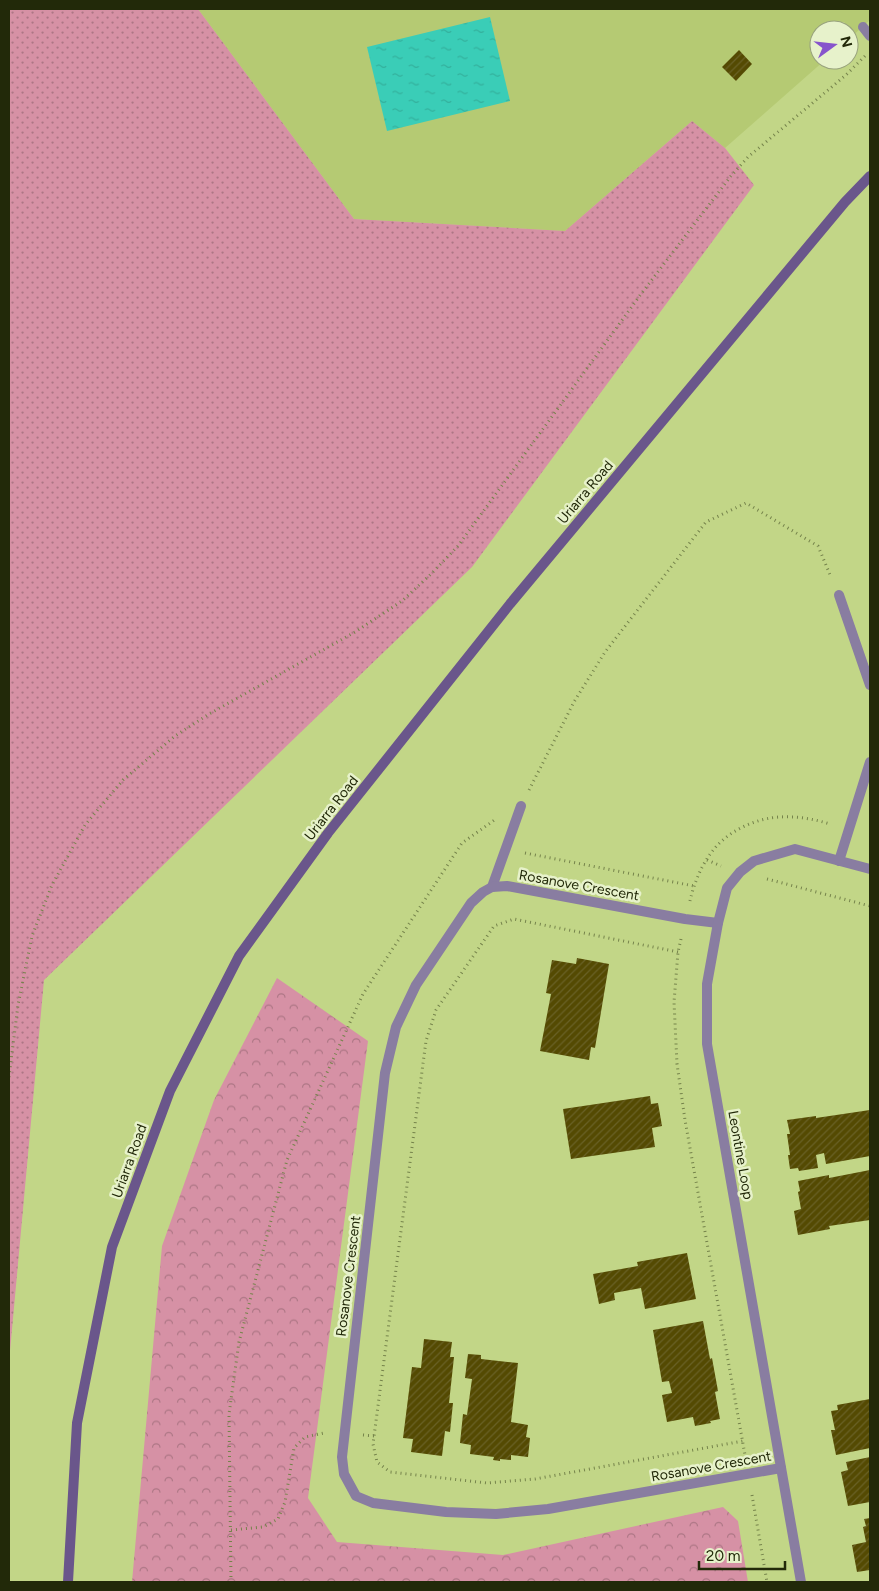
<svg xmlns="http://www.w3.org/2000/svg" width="879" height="1591" viewBox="0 0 879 1591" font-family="Figtree,sans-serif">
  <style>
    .built { fill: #b5ca73 }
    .grass { fill: url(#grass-dots) }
    .park { fill: url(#park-crowns) }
    .water { fill: url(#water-ripples) }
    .building { fill: url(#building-hatch) }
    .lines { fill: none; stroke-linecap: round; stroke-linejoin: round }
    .path { stroke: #75834b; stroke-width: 3; stroke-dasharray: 1 4; stroke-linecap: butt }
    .lane { stroke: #897da1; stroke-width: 10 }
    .street { stroke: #897da1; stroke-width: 10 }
    .secondary { stroke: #6a568b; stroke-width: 10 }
    .labels { text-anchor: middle; stroke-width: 5; stroke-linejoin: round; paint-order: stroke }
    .street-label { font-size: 14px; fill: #222909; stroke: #e7f2cb }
  </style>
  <defs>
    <pattern id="grass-dots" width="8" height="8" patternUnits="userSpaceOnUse" patternTransform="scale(1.25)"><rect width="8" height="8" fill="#d691a5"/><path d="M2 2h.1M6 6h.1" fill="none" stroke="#ad7685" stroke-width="1.8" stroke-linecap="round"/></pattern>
    <pattern id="park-crowns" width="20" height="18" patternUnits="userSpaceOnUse" patternTransform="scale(1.25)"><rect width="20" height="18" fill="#d691a5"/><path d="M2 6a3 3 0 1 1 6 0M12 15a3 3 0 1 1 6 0" fill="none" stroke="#ad7685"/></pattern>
    <pattern id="water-ripples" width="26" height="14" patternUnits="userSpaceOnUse" patternTransform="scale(1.25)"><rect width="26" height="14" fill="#3acdb7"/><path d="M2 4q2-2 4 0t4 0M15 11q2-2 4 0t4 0" fill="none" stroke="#33b09c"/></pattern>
    <pattern id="building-hatch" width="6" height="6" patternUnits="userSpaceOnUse" patternTransform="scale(1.25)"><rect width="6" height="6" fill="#544a02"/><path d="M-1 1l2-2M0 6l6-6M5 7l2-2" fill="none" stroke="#696126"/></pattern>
  </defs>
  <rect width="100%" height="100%" fill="#c2d687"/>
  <path class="built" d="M198,9H870V20L849,39V30H819V60H825L725,148L692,121L565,231L354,219Z"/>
  <path class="grass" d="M9,9H198L354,219L565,231L692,121L725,148L754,185L472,567L44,980L9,1362Z"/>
  <path class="park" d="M277,978L368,1041L308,1498L337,1542L503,1555L723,1507L738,1521L748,1582H132L162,1246L214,1100Z"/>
  <path class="water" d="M490,17L510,101L387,131L367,47Z"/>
  <g class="building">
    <path d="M739,50L752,64L736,81L722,67Z"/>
    <path d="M577,958L609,964L595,1048L591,1047L589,1060L540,1051L551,994L546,993L552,960L576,964Z"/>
    <path d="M650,1096L651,1104L658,1103L662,1126L652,1128L655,1147L571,1159L563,1109Z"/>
    <path d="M870,1110V1156L826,1164L824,1153L816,1155L818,1168L799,1171L798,1168L790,1169L788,1155H790L787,1134H790L787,1120L816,1116V1118Z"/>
    <path d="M870,1170V1220L829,1226L830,1229L798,1235L794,1211L801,1209L798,1192L800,1191L798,1181L829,1175V1178Z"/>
    <path d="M687,1253L696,1299L645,1309L641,1288L614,1293L615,1300L599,1304L593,1274L638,1266L637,1262Z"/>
    <path d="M703,1321L710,1359L712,1358L718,1391L715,1392L720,1419L710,1421L711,1423L695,1426L693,1417L667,1422L662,1395L672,1393L669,1381L662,1382L653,1330Z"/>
    <path d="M424,1339L452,1342L450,1357H454L449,1403H453L450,1432L445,1431L442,1456L411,1452L413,1439L403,1438L412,1367L421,1368Z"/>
    <path d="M468,1354L481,1355V1359L518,1363L511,1422L528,1425L526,1437L530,1438L528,1457L511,1455V1460L500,1459V1461L493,1460L494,1457L470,1454L471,1445L460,1443L463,1414L467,1415L472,1379L465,1378Z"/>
    <path d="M870,1399V1448L836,1455L831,1430H835L831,1411L838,1410L837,1405Z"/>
    <path d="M870,1457V1502L848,1506L841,1472L848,1470L846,1462Z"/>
    <path d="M870,1518V1570L857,1572L852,1545L866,1542L863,1527L866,1526L864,1519Z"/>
  </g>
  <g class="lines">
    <g class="path">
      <path d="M529,790L574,702L605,652L706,522L746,503L818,546L831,577"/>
      <path d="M525,853L694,886"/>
      <path d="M707,860L721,866"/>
      <path d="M767,879L870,906"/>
      <path d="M690,901C694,883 702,863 715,848C730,830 757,818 780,817C797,816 814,819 830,824"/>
      <path d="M681,939L678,952L674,1002L677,1064L685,1120L745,1455"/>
      <path d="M678,952L514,919L494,926L436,1010L426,1041L373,1444L377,1462L390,1472L487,1483L535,1479L743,1441"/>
      <path d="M9,1077L18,1005L32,936L52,885L85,825L123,780L175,736L209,714L355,632L402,601L431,574L458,546L641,294L731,176L748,157L846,75L867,54"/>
      <path d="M363,1435L375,1436"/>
      <path d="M752,1495L767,1582"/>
      <path d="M231,1530L263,1527L278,1519L285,1502L294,1448L305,1437L324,1433"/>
      <path d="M231,1582L229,1414L239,1342L287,1160L363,994L462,843L496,819"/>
    </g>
    <g class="lane">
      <path d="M863,27L870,36"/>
      <path d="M839,595L870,685"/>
      <path d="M839,861L870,762"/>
      <path d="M492,887L521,806"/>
    </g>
    <g class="street">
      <path d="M718,923L685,919L507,886L492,887L483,892L471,903L416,985L396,1027L385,1073L342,1457L344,1474L356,1496L373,1503L446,1512L496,1514L548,1509L781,1468"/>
      <path d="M801,1582L707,1044V984L718,923L727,888L740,872L754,861L795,849L870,869"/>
    </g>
    <path class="secondary" d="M68,1582L77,1423L112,1247L170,1091L239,956L328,833L510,604L845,202L870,176"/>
  </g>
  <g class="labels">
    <g class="street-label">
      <text transform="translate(585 492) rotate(-50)" y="5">Uriarra Road</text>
      <text transform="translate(331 808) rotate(-52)" y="5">Uriarra Road</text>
      <text transform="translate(579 885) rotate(10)" y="5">Rosanove Crescent</text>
      <text transform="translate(741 1155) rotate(80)" y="5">Leontine Loop</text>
      <text transform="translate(129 1161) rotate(-70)" y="5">Uriarra Road</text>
      <text transform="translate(348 1276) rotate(-83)" y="5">Rosanove Crescent</text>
      <text transform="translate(711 1466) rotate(-10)" y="5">Rosanove Crescent</text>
    </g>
  </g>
  <rect width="879" height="1591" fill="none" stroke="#222909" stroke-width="20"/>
  <g transform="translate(834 45) rotate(75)"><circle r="24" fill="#e7f2cb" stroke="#98a27d"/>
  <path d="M0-4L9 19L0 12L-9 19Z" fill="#8754cc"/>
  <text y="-8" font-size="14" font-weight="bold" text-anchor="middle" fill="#222909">N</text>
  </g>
  <path d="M699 1561v8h86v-8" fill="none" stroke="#222909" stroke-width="2.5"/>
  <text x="706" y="1561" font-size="15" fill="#222909" stroke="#e7f2cb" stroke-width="4" paint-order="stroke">20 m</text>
</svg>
